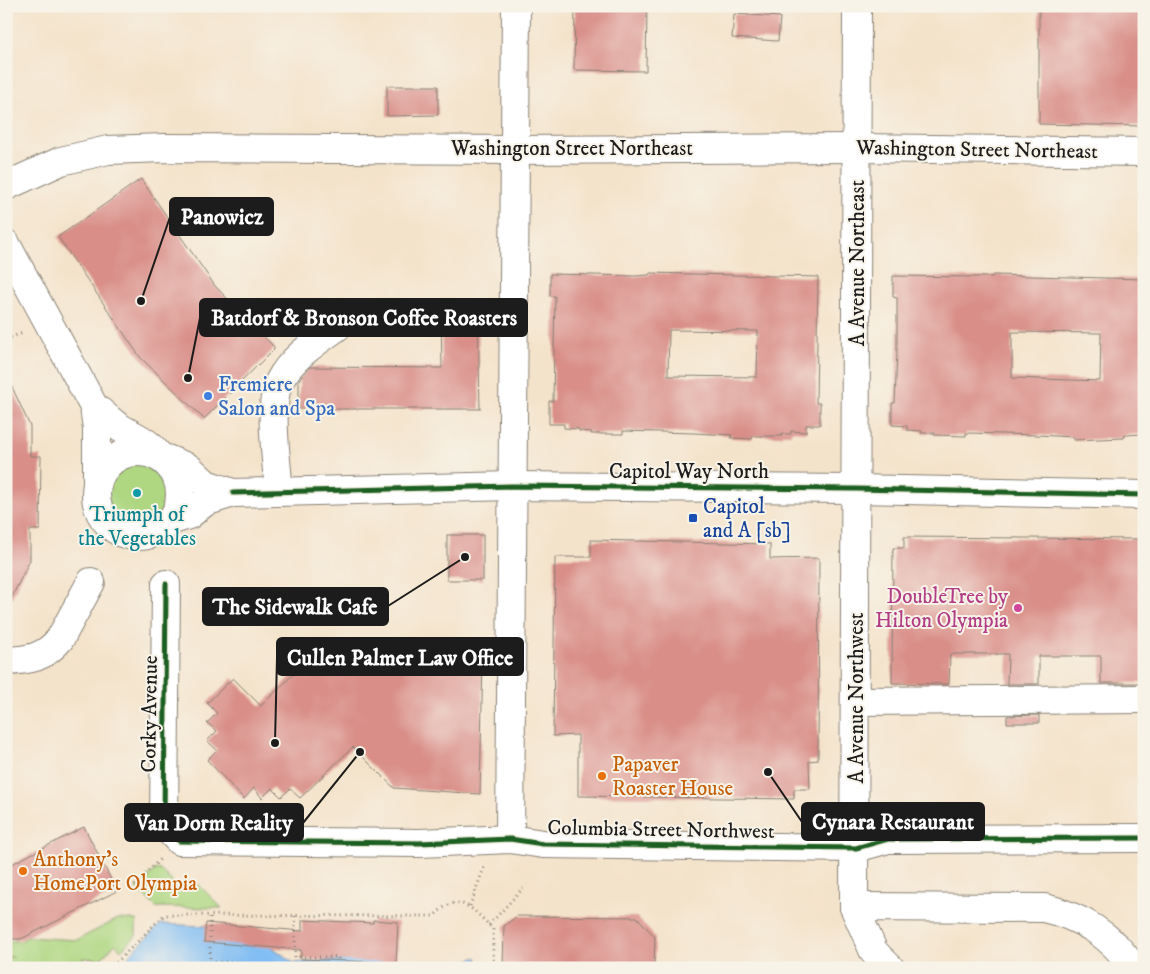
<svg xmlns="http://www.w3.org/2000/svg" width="1150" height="974" viewBox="0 0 1150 974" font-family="'IM FELL DW Pica',serif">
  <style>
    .green { fill: #afd782; stroke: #667a4f }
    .water { fill: #81bdf3; stroke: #4e6c88 }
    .building { fill: #d98e88; fill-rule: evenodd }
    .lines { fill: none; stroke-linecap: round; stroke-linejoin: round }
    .minor-casing { stroke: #888074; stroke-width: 30 }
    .path { stroke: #888074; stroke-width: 3; stroke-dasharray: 1 4; stroke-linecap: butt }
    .minor { stroke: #fff; stroke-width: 28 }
    .cycleway-casing { stroke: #f7f3e8; stroke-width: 8 }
    .cycleway { stroke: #1b5e20; stroke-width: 5 }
    .shop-dot { fill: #3f7fe0; stroke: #f7f3e8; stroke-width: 2 }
    .culture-dot { fill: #0f9aa8; stroke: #f7f3e8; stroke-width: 2 }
    .transit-dot { fill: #1a4fb4; stroke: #f7f3e8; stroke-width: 2 }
    .hotel-dot { fill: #d1479c; stroke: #f7f3e8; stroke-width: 2 }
    .food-dot { fill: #e8710a; stroke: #f7f3e8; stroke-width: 2 }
    .labels { text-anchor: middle; stroke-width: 4; stroke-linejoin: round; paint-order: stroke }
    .street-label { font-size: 21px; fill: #1c1c1c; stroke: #f7f3e8 }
    .shop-label { font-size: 21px; fill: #366cbe; stroke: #f7f3e8; text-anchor: start }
    .transit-label { font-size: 21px; fill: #164399; stroke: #f7f3e8; text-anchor: start }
    .culture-label { font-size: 21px; fill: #0d838f; stroke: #f7f3e8 }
    .hotel-label { font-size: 21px; fill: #b23c85; stroke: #f7f3e8; text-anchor: end }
    .food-label { font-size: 21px; fill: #c56008; stroke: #f7f3e8; text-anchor: start }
    .leader { fill: none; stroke: #1c1c1c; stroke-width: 2 }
    .callout-dot { fill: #1c1c1c; stroke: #f7f3e8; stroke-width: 2 }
    .callout { fill: #1c1c1c; stroke: #1c1c1c; stroke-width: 2 }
    .callout-label { font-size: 22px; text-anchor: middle; font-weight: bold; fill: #fff }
  </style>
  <rect width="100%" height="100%" fill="#f7f3e8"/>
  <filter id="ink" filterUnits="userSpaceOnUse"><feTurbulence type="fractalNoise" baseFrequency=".02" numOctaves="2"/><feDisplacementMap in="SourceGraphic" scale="10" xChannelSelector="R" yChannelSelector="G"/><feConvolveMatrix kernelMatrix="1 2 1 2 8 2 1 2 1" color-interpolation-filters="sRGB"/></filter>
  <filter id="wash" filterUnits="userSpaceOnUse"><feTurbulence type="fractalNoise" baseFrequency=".0096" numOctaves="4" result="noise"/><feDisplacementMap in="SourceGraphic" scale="20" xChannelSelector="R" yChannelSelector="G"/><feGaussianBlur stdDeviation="1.12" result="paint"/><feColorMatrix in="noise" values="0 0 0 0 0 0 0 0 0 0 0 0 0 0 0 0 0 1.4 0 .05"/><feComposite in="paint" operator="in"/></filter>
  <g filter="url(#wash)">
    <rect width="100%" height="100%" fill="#f4e3cb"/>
    <g class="green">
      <circle cx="138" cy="494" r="32"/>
      <path d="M156,869L160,870L183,892L196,882L222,908L156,907L136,888Z"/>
      <path d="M118,919L136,920V936L121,950L115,944L101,959L83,958V968H6V958L14,957L6,956V941H21L27,937L77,940Z"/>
    </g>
    <path class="water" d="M161,924L225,927L254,934L294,963L341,960L428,964L466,961L477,957L480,968H131L136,963L128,956Z"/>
    <g id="blocks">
      <g class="building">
        <path d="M575,6H647L646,71L574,70Z"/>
        <path d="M1039,6H1144V126L1039,124Z"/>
        <path d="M734,14L780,17L778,41L732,38Z"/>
        <path d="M387,86H438V115L387,116Z"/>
        <path d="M141,179L215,286L275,348L204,419L140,357L58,237Z"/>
        <path d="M650,273L818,277L816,403H820V425H806V432L791,431V434H782V436H753L752,439L731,438L732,435L694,433L623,431V434H591L592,432L579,431V429L564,428V424H549V401H553L555,296H550V274L635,276L649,275ZM669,330L758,331L757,377L668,376Z"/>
        <path d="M993,275L1144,279V434L1125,435L1124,438L1074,440V437L1037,435L966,433V436L934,435L935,433H921L922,431L907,430V426L892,425V403H895L897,351V298L893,297V276L978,277H992ZM1012,332L1101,333L1100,381L1012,378Z"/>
        <path d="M441,315H478L480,409H299V380L310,367L442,368Z"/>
        <path d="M6,374L30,426V456H41L40,530H30V560L6,609Z"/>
        <rect x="447" y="535" width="36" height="45"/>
        <path d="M904,537L1144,539V683H1101V656H1039V684H1007L1008,654H950L949,684L892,683L893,548H904Z"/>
        <path d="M591,540L770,544V559L819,558L818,760L809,761L810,789H794V799L578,796V735L553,736L555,557H591Z"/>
        <path d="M313,655L483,657L480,794L394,788L353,747L300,798L290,789L281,797L272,788L262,798L254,788L244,799L207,760L217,750L207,741L217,731L207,723L217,713L207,703L233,678L261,706Z"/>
        <path d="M1039,715V723H1007V716Z"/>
        <path d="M84,827L117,891L21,939H6V867Z"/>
        <path d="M517,916L637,917L655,937L654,968H503L504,926Z"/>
        <path d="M302,920L373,923V920L398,922L396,963L301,959V950L204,942L206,923L302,931Z"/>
      </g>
    </g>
  </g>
  <g filter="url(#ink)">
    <use href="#blocks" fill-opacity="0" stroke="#888074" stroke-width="1"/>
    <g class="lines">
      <g class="minor-casing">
        <g id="minor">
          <path d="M6,186L61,161L108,150L164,148L515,150L858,148L1144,152"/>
          <path d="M6,244L94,407L97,428V485"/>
          <path d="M94,407C103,413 110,421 119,427C136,438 147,439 160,457"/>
          <circle cx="138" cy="494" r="42"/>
          <path d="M167,459L189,468L206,484L233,493"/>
          <path d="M279,492C277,465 268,405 279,382C290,359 317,341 337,327"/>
          <path d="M173,520L189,515L205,502L233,493L512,486L856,489L1144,495"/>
          <path d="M166,584L164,825L179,841L420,843L510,839L543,844L856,848L888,839L1144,838"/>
          <path d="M6,661C30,660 44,658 60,639L91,582"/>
          <path d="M856,701L1144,699"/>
          <path d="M510,839L516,6"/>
          <path d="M854,907L857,6"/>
          <path d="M890,968L874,952L854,907L1044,908C1080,916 1113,936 1133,968"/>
        </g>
      </g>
      <g class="path">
        <path d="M6,339L23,333"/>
        <path d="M131,889L160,859"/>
        <path d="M470,906L485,865"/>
        <path d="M295,916V957H338V968"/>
        <path d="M489,925L523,888"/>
        <path d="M210,962H242"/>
        <path d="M12,968L115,964L164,915L434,916C459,890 472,908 493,929V959L497,968"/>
        <path d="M210,968V916"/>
      </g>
      <use href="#minor" class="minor"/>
      <g class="cycleway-casing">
        <g id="cycleway">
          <path d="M233,493L512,486L856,489L1144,495"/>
          <path d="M166,584L164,825L179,841L420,843L510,839L543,844L856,848L888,839L1144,838"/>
        </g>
      </g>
      <use href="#cycleway" class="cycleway"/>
    </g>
  </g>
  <circle class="shop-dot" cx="208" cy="396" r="5"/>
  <circle class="culture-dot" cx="137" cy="493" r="5"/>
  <rect class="transit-dot" x="688" y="513" width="10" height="10" rx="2.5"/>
  <circle class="hotel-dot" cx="1018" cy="608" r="5"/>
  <g class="food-dot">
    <circle cx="602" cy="776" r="5"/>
    <circle cx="23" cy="871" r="5"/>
  </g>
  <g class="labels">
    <g class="street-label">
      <text x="572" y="155">Washington Street Northeast</text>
      <text transform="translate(977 149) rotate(1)" y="7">Washington Street Northeast</text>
      <text transform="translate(857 263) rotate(-90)" y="7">A Avenue Northeast</text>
      <text x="689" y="478">Capitol Way North</text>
      <text transform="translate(856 698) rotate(-90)" y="7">A Avenue Northwest</text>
      <text transform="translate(149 714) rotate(-89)" y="7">Corky Avenue</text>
      <text transform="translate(661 829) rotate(1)" y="7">Columbia Street Northwest</text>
    </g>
    <g class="shop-label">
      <text x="218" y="391">Fremiere<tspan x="218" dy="24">Salon and Spa</tspan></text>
    </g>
    <g class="transit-label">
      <text x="703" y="513">Capitol<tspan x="703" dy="24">and A [sb]</tspan></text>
    </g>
    <g class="culture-label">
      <text x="137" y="521">Triumph of<tspan x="137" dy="24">the Vegetables</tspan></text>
    </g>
    <g class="hotel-label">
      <text x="1008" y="603">DoubleTree by<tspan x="1008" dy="24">Hilton Olympia</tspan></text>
    </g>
    <g class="food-label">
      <text x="612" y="771">Papaver<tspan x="612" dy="24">Roaster House</tspan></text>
      <text x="33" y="866">Anthony's<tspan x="33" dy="24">HomePort Olympia</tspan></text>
    </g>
  </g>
  <path class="leader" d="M141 301L170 217M188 378L200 318M465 557L388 606M275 743L277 657M768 772L802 822M360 752L303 823"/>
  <g class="callout-dot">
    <circle cx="141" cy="301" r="5"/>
    <circle cx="188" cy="378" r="5"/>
    <circle cx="465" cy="557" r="5"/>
    <circle cx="275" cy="743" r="5"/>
    <circle cx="768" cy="772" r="5"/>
    <circle cx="360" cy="752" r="5"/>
  </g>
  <g class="callout">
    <rect x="170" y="198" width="103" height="37" rx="5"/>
    <rect x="200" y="299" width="327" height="37" rx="5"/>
    <rect x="203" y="588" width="185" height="37" rx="5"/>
    <rect x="277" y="638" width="246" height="37" rx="5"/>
    <rect x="802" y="803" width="182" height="37" rx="5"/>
    <rect x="125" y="804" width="178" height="37" rx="5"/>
  </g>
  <g class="callout-label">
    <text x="222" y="224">Panowicz</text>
    <text x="364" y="325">Batdorf &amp; Bronson Coffee Roasters</text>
    <text x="295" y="614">The Sidewalk Cafe</text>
    <text x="400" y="665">Cullen Palmer Law Office</text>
    <text x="893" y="829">Cynara Restaurant</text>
    <text x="214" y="830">Van Dorm Reality</text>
  </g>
  <rect width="1150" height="974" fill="none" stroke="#f7f3e8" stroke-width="25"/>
</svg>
